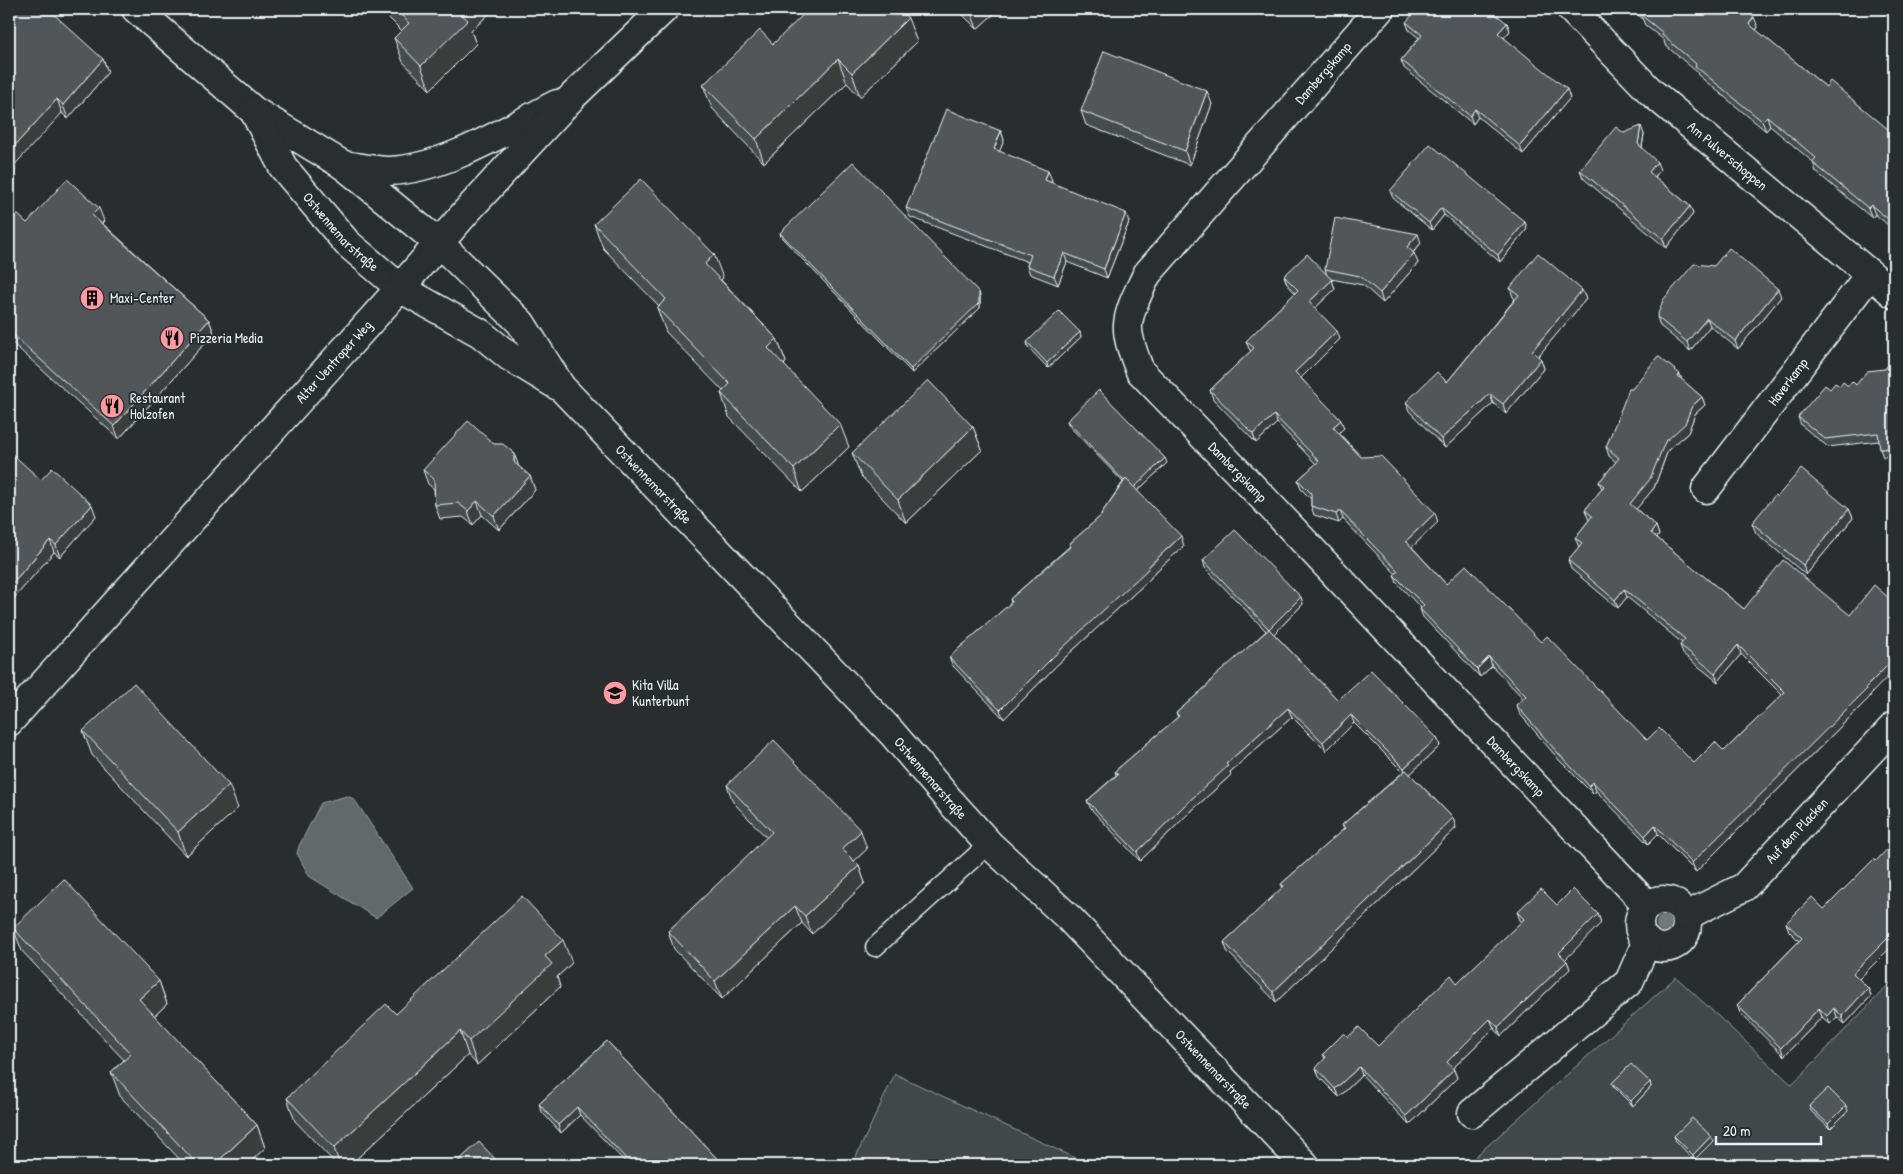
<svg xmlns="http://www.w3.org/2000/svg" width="1903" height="1174" viewBox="0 0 1903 1174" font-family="'Patrick Hand',sans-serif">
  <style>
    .green { fill: #424648; stroke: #959ca0 }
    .water { fill: #63686b; stroke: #989fa3 }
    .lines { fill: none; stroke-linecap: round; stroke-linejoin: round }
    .lane-casing { stroke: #e8f1f8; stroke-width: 21 }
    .street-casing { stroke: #e8f1f8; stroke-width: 31 }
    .secondary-casing { stroke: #e8f1f8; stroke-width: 31 }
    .lane { stroke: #2a2d2e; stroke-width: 18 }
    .street { stroke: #2a2d2e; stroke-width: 28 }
    .secondary { stroke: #2a2d2e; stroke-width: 28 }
    .tree { fill: #73787b }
    .wall { fill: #474b4d; stroke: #e8f1f8 }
    .shaded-wall { fill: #3a3d3e; stroke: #e8f1f8 }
    .building { fill: #535759; stroke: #e8f1f8 }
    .labels { text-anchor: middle; stroke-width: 4; stroke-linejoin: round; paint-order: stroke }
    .street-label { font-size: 14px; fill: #e8f1f8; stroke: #2a2d2e }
    .poi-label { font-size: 14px; fill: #e8f1f8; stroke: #2a2d2e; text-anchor: start }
  </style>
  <rect width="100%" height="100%" fill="#2a2d2e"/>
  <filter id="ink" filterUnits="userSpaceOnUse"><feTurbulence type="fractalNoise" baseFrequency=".02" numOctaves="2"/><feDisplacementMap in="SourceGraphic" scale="10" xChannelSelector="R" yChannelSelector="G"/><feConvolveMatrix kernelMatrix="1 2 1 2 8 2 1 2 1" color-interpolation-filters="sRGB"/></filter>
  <g filter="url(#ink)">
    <g class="green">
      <path d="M1676,977L1792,1085L1894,979V1165H1466Z"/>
      <path d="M895,1074L1088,1164L1087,1165H852Z"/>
    </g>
    <path class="water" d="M347,796L354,799L413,888L376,918L309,876L297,853L299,846L321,803Z"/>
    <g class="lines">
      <g class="lane-casing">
        <path id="lane" d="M875,947L989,844"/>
      </g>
      <g class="street-casing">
        <g id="street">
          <path id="s1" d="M1380,9L1147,274C1140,290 1129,308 1128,325C1127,340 1135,357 1140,371L1265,500L1647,905"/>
          <path id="s2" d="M1571,9L1651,92L1894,294"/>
          <path id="s3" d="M1706,489L1870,274"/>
          <circle cx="1663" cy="924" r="24"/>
          <path id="s4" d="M1686,916L1744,887L1894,726"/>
          <path d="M1472,1113L1629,982L1647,941"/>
        </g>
      </g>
      <g class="secondary-casing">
        <g id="secondary">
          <path id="s5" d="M136,9L254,111L343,165L440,244L521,323L561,387L892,733L950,801L989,844L1070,919L1305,1165"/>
          <path id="s6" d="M254,111L283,167L347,243L400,288L480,333L510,357L558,386"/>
          <path d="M343,165C358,167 375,171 389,171C445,169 508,129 557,104"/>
          <path id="s7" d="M9,722L400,288L466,212L573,96L664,9"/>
        </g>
      </g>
      <use href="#lane" class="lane"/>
      <use href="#street" class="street"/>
      <use href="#secondary" class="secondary"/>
    </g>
    <circle class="tree" cx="1664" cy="924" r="8"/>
    <g class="wall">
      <path d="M9,9L103,59L108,72L68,119L62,113Z"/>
      <path d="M385,9H494L471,31L476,44L430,90L403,62L394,38L402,31L388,17Z"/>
      <path d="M957,9H999L977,29Z"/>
      <path d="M1631,9H1744L1758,27L1756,30L1826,87L1894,134V230L1875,214L1872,218L1816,172L1813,162L1770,126L1766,131L1698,75L1697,72L1665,45L1664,40L1645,25L1642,18Z"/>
      <path d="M1883,9H1894L1893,15Z"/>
      <path d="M1406,22L1507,23L1510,31L1504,38L1570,98L1523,154L1478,117L1473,124L1404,68L1401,60L1419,38L1409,30Z"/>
      <path d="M917,42L860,97L847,83L764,163L712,108L703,85L773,44Z"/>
      <path d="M1212,104L1190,165L1086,125L1081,111Z"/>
      <path d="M1001,131L1004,140L999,152L1052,180L1050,183L1129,222L1107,278L1067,262L1058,285L1030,274L1027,266L1028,262L910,217L906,208Z"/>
      <path d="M1624,133L1644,134L1642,148L1660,170L1655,177L1690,206L1693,214L1666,248L1583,178L1580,170Z"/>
      <path d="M1390,191L1525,222L1527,229L1500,262L1444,215L1432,230L1393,198Z"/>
      <path d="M9,220L27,223L104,221L102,223L209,320L214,333L119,439L9,340Z"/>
      <path d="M594,224L723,278L721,280L777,339L786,362L784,365L849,447L802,492L729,417L721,393L723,391L666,332L657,308L659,306L603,248Z"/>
      <path d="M780,233L979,292L980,297V308L912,373L781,237Z"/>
      <path d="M1421,243L1413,253L1418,263L1383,303L1363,285L1331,279L1332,280L1335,289L1315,308L1340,339L1301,378L1344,428L1339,433L1361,457L1438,522L1412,547L1446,584L1541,642L1647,740L1694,763L1724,751L1782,695L1741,654L1718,682L1683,654L1680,645L1682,643L1627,597L1618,608L1571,569L1568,560L1579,547L1575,538L1589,520L1588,518L1585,510L1602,489L1599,482L1616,462L1609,456L1606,447L1632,389L1680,374L1682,380L1702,397L1705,405L1695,414L1688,433L1668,450L1654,488L1636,509L1656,526L1659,535L1657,538L1744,609L1870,695V697L1696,872L1658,834L1648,844L1596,791L1593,794L1560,761L1520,714L1516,705L1524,699L1492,666L1480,677L1423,617L1420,609L1421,608L1397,583L1394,575L1396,574L1343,519L1339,523L1314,515L1311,506V499L1301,489L1298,480L1316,464L1277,423L1256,443L1213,399L1210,390L1251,351L1249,349L1246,341L1295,293L1287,284L1284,276H1327L1325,269Z"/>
      <path d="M1510,288L1582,290L1586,299L1538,356L1544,368L1506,414L1493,403L1445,448L1409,411L1406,402L1447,382L1515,299L1513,297Z"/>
      <path d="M1781,297L1738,349L1710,326L1690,351L1660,326L1657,317Z"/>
      <path d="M1080,332L1081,337L1048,368L1028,347L1027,342Z"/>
      <path d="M1894,358V456L1883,457L1880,449L1879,441L1828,447L1801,425L1798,417L1830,389L1840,386L1856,385L1885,369Z"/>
      <path d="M1067,421L1167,463L1137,491L1184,546L1153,574L1150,579L1057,665L1004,719L953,666L949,657L1011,603L1010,599L1070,546L1069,544L1101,516V514L1123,482L1069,426Z"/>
      <path d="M973,427L982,450L906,523L861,476L852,453Z"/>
      <path d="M494,444L514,453L518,466L530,476L535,490L499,530L482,515L473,525L463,517L440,519L435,505L434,489L428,484L423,470Z"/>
      <path d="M41,480L96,516L60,557L54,552L9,604Z"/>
      <path d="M1777,497L1849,509L1853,518L1806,575L1756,533L1752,523Z"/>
      <path d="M1203,560L1301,597L1303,604L1274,634L1338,700L1437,738L1440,746L1410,774L1453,818L1456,828L1276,1002L1227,951L1224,942L1283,888L1281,884L1344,829L1342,825L1403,772L1354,723L1326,751L1292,717L1230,772L1231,775L1188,814L1140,861L1091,809L1087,801L1116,775L1115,771L1178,717L1176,713L1208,685L1266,631L1205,568Z"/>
      <path d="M83,731L238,808L186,856L92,755Z"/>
      <path d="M727,785L867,849L854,861L859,866L865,883L812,934L802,923L722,999L674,949L668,931L767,838L733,802Z"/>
      <path d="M1557,905L1598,914L1601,923L1565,959L1567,961L1570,969L1501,1036L1494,1028L1453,1068L1457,1078L1409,1125L1362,1075L1339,1097L1319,1077L1316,1068L1325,1059L1323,1054L1348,1037L1378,1046L1457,983L1522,922L1520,920L1517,912Z"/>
      <path d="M1824,909L1894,944L1859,979L1868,988L1871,996L1845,1024L1837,1017L1830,1024L1822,1017L1784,1056L1740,1013L1737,1005L1799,941L1789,931L1786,923Z"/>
      <path d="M13,928L159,981L167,1004L154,1016L257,1125L265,1148L247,1165H185L120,1096L111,1072L124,1060L22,951Z"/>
      <path d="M572,963L557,977L560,987L477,1065L468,1055L350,1165H337L295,1121L287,1098L396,1014Z"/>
      <path d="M607,1041L723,1165H628L580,1115L561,1133L542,1112L539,1104Z"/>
      <path d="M1650,1082L1651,1087L1633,1106L1614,1087L1612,1083Z"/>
      <path d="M1809,1106L1848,1111L1830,1129L1811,1111Z"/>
      <path d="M1674,1136H1711L1713,1141L1694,1160L1676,1141Z"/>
    </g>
    <g class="shaded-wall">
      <path d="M462,9H494L471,31L476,44L430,90L421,66L459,12Z"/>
      <path d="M970,9H999L977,29Z"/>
      <path d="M1890,9H1894V13L1893,15Z"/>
      <path d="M1754,17L1758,27L1753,34L1749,24Z"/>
      <path d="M908,18L917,42L860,97L852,73Z"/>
      <path d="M1507,23L1510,31L1501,41L1498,33Z"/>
      <path d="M103,59L108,72L68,119L63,105Z"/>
      <path d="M838,59L847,83L764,163L756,139Z"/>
      <path d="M1567,89L1570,98L1523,154L1520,146Z"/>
      <path d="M1207,91L1212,104L1190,165L1185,151Z"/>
      <path d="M57,99L62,113L9,171V152Z"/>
      <path d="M1475,109L1478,117L1473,124L1470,116Z"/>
      <path d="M1767,116L1770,126L1766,131L1762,121Z"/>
      <path d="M1641,126L1644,134L1641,152L1638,144Z"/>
      <path d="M1001,131L1004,140L997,158L994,149Z"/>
      <path d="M1657,162L1660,170L1652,180L1649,172Z"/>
      <path d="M1048,171L1052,180L1048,189L1045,180Z"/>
      <path d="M1871,205L1875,214L1872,218L1868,208Z"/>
      <path d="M1690,206L1693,214L1666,248L1663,239Z"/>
      <path d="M99,208L104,221L97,228L92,215Z"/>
      <path d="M1441,208L1444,215L1432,230L1429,223Z"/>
      <path d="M1126,213L1129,222L1107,278L1104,269Z"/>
      <path d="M1525,222L1527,229L1500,262L1498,255Z"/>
      <path d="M1418,234L1421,243L1410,256L1407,247Z"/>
      <path d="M1064,253L1067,262L1058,285L1054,276Z"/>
      <path d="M1414,253L1418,263L1383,303L1380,293Z"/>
      <path d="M714,254L723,278L714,287L705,264Z"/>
      <path d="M1332,280L1335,289L1312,311L1309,302Z"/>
      <path d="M1778,289L1781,297L1738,349L1735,341Z"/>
      <path d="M1582,290L1586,299L1535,360L1532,351Z"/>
      <path d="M979,292L980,297V308L912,373L911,369Z"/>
      <path d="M1707,318L1710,326L1690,351L1687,342Z"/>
      <path d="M209,320L214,333L119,439L114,426Z"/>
      <path d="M1337,331L1340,339L1298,381L1295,372Z"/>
      <path d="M1080,332L1081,337L1048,368L1047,363Z"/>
      <path d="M777,339L786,362L777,372L768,348Z"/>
      <path d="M1541,359L1544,368L1506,414L1503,404Z"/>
      <path d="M1490,394L1493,403L1445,448L1441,439Z"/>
      <path d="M1702,397L1705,405L1695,414L1688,433L1668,450L1654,488L1633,513L1630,504L1665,442L1692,406Z"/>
      <path d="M1274,415L1277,423L1256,443L1253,434Z"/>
      <path d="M1341,420L1344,428L1336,436L1333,427Z"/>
      <path d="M840,424L849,447L802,492L794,469Z"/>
      <path d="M973,427L982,450L906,523L898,500Z"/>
      <path d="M514,453L519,467L514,462Z"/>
      <path d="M1165,458L1167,463L1134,494L1132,489Z"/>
      <path d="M530,476L535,490L499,530L494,516Z"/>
      <path d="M477,501L482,515L473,525L468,511Z"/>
      <path d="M92,505L96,516L60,557L56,545Z"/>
      <path d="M1849,509L1853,518L1806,575L1803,565Z"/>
      <path d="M1340,511L1343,519L1339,523L1336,514Z"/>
      <path d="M1435,513L1438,522L1409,550L1406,541Z"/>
      <path d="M1656,526L1659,535L1654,541L1651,533Z"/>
      <path d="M1181,536L1184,546L1153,574L1150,579L1057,665L1004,719L1000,710L1054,656Z"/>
      <path d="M50,540L54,552L9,604V587Z"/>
      <path d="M1624,589L1627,597L1618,608L1615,600Z"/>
      <path d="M1301,597L1303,604L1272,636L1269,629Z"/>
      <path d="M1738,645L1741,654L1718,682L1715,673Z"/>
      <path d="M1489,657L1492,666L1480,677L1477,669Z"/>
      <path d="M1894,659V670L1870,695V697L1696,872L1692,863Z"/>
      <path d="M1288,708L1292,717L1230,772L1231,775L1188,814L1140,861L1137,852L1226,764Z"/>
      <path d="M1351,715L1354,723L1326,751L1323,742Z"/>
      <path d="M1437,738L1440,746L1407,777L1404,768Z"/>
      <path d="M1593,782L1596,791L1593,794L1589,786Z"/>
      <path d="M229,785L238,808L186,856L178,832Z"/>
      <path d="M1453,818L1456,828L1276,1002L1273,992Z"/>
      <path d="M1655,825L1658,834L1648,844L1645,836Z"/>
      <path d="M861,831L867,849L849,866L842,849Z"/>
      <path d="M859,866L865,883L812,934L805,916Z"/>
      <path d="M795,906L802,923L722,999L715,981Z"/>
      <path d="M1598,914L1601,923L1563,962L1559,953Z"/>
      <path d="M1894,932V944L1856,982L1853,973Z"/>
      <path d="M563,940L572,963L557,977L560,987L477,1065L469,1041L545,956Z"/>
      <path d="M1567,961L1570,969L1501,1036L1498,1027Z"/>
      <path d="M159,981L167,1004L147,1023L139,999Z"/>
      <path d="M1868,988L1871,996L1845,1024L1842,1016Z"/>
      <path d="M1819,1008L1822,1017L1784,1056L1781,1048Z"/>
      <path d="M1834,1008L1837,1017L1830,1024L1827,1016Z"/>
      <path d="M1490,1019L1494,1028L1450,1071L1447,1062Z"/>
      <path d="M460,1031L468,1055L350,1165H340L334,1148Z"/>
      <path d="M1359,1067L1362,1075L1339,1097L1335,1089Z"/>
      <path d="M1454,1070L1457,1078L1409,1125L1406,1116Z"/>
      <path d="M1650,1082L1651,1087L1633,1106L1631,1101Z"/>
      <path d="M1846,1106L1848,1111L1830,1129L1828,1124Z"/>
      <path d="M577,1107L580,1115L561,1133L558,1125Z"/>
      <path d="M257,1125L265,1148L247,1165H214Z"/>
      <path d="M1711,1136L1713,1141L1694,1160L1693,1155Z"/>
    </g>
    <g class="building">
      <path d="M9,9H48L103,59L63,105L57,99L9,152Z"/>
      <path d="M395,9H462L459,12L468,20L421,66L394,38L409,23Z"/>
      <path d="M809,9H899L908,18L852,73L838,59L756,139L703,85L760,30L773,44Z"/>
      <path d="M1418,9H1489L1507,23L1498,33L1567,89L1520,146L1475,109L1470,116L1401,60L1422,35L1406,22Z"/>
      <path d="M1640,9H1744L1754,17L1749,24L1826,87L1830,81L1894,134V224L1871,205L1868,208L1812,162L1816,158L1767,116L1762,121L1695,66L1696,64L1662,35L1663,33L1641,15L1644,12Z"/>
      <path d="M1104,51L1207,91L1185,151L1081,111Z"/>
      <path d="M946,109L1001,131L994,149L1048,171L1045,180L1126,213L1104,269L1064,253L1054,276L1027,266L1031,255L906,208Z"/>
      <path d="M1641,126L1638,144L1657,162L1649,172L1690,206L1663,239L1580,170L1616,127L1624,133Z"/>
      <path d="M1430,144L1525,222L1498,255L1441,208L1429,223L1390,191Z"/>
      <path d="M853,162L979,292V303L911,369L780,233Z"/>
      <path d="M67,179L99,208L92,215L209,320L114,426L9,331V220L15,212L27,223Z"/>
      <path d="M641,179L714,254L705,264L777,339L768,348L840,424L794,469L721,393L730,384L657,308L666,299L594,224Z"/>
      <path d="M1335,218L1418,234L1407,247L1414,253L1380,293L1360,276L1325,269Z"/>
      <path d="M1729,248L1778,289L1735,341L1707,318L1687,342L1657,317L1663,300L1694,264L1714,266Z"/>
      <path d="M1538,253L1582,290L1532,351L1541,359L1503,404L1490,394L1441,439L1406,402L1437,372L1447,382L1519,295L1510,288Z"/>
      <path d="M1307,254L1332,280L1309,302L1337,331L1295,372L1341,420L1333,427L1361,457L1381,456L1435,513L1406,541L1446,584L1466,565L1541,642L1547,636L1647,740L1659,728L1694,763L1715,742L1724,751L1785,692L1738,645L1715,673L1680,645L1685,639L1624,589L1615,600L1568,560L1582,543L1575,538L1592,516L1585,510L1604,486L1599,482L1619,458L1606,447L1629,389H1632L1658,356L1680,374L1678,376L1702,397L1692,406L1685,424L1665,442L1650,479L1630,504L1656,526L1651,533L1744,609L1783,560L1850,615L1874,585L1890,599L1894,594V659L1866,687L1867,689L1692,863L1655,825L1645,836L1593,782L1589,786L1557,752L1516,705L1526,696L1489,657L1477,669L1420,609L1424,605L1394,575L1398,571L1340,511L1336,514L1311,506V493L1298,480L1319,461L1274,415L1253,434L1210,390L1254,348L1246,341L1298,290L1284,276Z"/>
      <path d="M1059,311L1080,332L1047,363L1027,342Z"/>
      <path d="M1894,358V448L1880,449L1878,433L1825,439L1798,417L1825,385L1830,389L1835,383L1840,386L1843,382L1848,386L1852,381L1856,385L1867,371L1885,369Z"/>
      <path d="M928,380L973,427L898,500L852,453Z"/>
      <path d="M1099,390L1165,458L1134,488L1126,479L1124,481L1067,421Z"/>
      <path d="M468,421L494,444H503L514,453V462L530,476L494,516L477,501L468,511L458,503L435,505L434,479L423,470Z"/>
      <path d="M9,451L41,480L52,468L92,505L56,545L50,540L9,587Z"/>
      <path d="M1801,469L1849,509L1803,565L1752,523L1775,495L1777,497Z"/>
      <path d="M1126,479L1181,536L1150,565L1147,570L1054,656L1000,710L949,657L1012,602L1010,599L1071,546L1069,544L1102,515L1101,514Z"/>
      <path d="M1235,530L1301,597L1269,629L1203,560Z"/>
      <path d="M1269,629L1338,700L1371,670L1437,738L1404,768L1351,715L1323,742L1288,708L1226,764L1228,766L1185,805L1137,852L1087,801L1118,774L1115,771L1179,716L1176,713L1208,685L1213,678Z"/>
      <path d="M134,683L229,785L178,832L83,731Z"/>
      <path d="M774,740L861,831L842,849L859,866L805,916L795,906L715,981L668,931L772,832L727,785Z"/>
      <path d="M1406,770L1453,818L1273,992L1224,942L1284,886L1281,884L1345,828L1342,825Z"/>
      <path d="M1894,842V932L1853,973L1868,988L1842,1016L1834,1008L1827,1016L1819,1008L1781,1048L1737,1005L1802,938L1786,923L1812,897L1824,909L1874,859L1876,861Z"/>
      <path d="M64,879L159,981L139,999L257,1125L214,1165H198L111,1072L131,1054L13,928Z"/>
      <path d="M1541,889L1557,905L1573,889L1598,914L1559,953L1567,961L1498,1027L1490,1019L1447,1062L1454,1070L1406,1116L1359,1067L1335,1089L1316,1068L1326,1057L1323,1054L1344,1033L1348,1037L1359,1027L1378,1046L1451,975L1457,983L1524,919L1517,912Z"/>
      <path d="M522,896L563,940L545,956L552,964L469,1041L460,1031L334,1148L287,1098L386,1004L396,1014Z"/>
      <path d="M607,1041L723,1165H632L577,1107L558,1125L539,1104Z"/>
      <path d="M1631,1064L1650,1082L1631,1101L1612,1083Z"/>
      <path d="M1828,1088L1846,1106L1828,1124L1809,1106Z"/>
      <path d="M1692,1118L1711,1136L1693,1155L1674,1136Z"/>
      <path d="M479,1142L501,1165H454Z"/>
    </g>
  </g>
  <defs>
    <g id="building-disc" transform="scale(1.25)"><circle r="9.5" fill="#ff9aa2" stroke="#2a2d2e"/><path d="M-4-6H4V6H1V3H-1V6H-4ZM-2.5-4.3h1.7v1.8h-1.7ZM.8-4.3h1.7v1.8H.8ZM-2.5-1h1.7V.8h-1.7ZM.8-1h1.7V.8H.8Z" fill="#111"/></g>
    <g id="restaurant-disc" transform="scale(1.25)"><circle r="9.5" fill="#ff9aa2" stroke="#2a2d2e"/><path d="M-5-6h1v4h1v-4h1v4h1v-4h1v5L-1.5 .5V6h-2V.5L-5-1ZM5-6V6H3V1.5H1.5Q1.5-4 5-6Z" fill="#111"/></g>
    <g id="school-disc" transform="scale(1.25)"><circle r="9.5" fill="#ff9aa2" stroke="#2a2d2e"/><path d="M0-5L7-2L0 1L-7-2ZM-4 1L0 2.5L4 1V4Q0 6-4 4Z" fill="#111"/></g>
  </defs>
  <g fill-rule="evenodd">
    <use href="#building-disc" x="92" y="298"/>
    <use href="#restaurant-disc" x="172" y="338"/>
    <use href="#restaurant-disc" x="112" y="406"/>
    <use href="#school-disc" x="615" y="693"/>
  </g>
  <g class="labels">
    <g class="street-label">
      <text transform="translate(1323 73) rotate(-49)" y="5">Dambergskamp</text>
      <text dy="5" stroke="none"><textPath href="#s2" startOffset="215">Am Pulverschoppen</textPath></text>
      <text dy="5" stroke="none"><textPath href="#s6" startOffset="150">Ostwennemarstraße</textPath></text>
      <text dy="5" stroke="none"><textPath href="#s7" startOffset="485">Alter Uentroper Weg</textPath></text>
      <text dy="5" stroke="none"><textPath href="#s3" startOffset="135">Haverkamp</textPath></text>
      <text dy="5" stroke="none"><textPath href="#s1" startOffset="596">Dambergskamp</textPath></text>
      <text dy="5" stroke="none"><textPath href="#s5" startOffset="708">Ostwennemarstraße</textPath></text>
      <text dy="5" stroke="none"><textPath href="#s1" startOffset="1001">Dambergskamp</textPath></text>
      <text dy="5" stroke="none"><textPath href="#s5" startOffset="1112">Ostwennemarstraße</textPath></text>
      <text dy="5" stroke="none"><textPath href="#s4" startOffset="142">Auf dem Placken</textPath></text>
      <text dy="5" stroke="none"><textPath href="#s5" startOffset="1518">Ostwennemarstraße</textPath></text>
    </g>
    <g class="poi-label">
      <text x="110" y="303">Maxi-Center</text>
      <text x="190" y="343">Pizzeria Media</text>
      <text x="130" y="403">Restaurant<tspan x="130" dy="16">Holzofen</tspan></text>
      <text x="632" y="690">Kita Villa<tspan x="632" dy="16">Kunterbunt</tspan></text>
    </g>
  </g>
  <rect width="1903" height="1174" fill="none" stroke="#2a2d2e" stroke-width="30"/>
  <rect x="15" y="15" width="1873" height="1144" fill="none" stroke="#e8f1f8" stroke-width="2" filter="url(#ink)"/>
  <path d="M1716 1136v8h105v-8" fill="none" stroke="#e8f1f8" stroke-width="2.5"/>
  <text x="1723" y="1136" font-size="15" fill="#e8f1f8" stroke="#2a2d2e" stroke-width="4" paint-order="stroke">20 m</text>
</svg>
